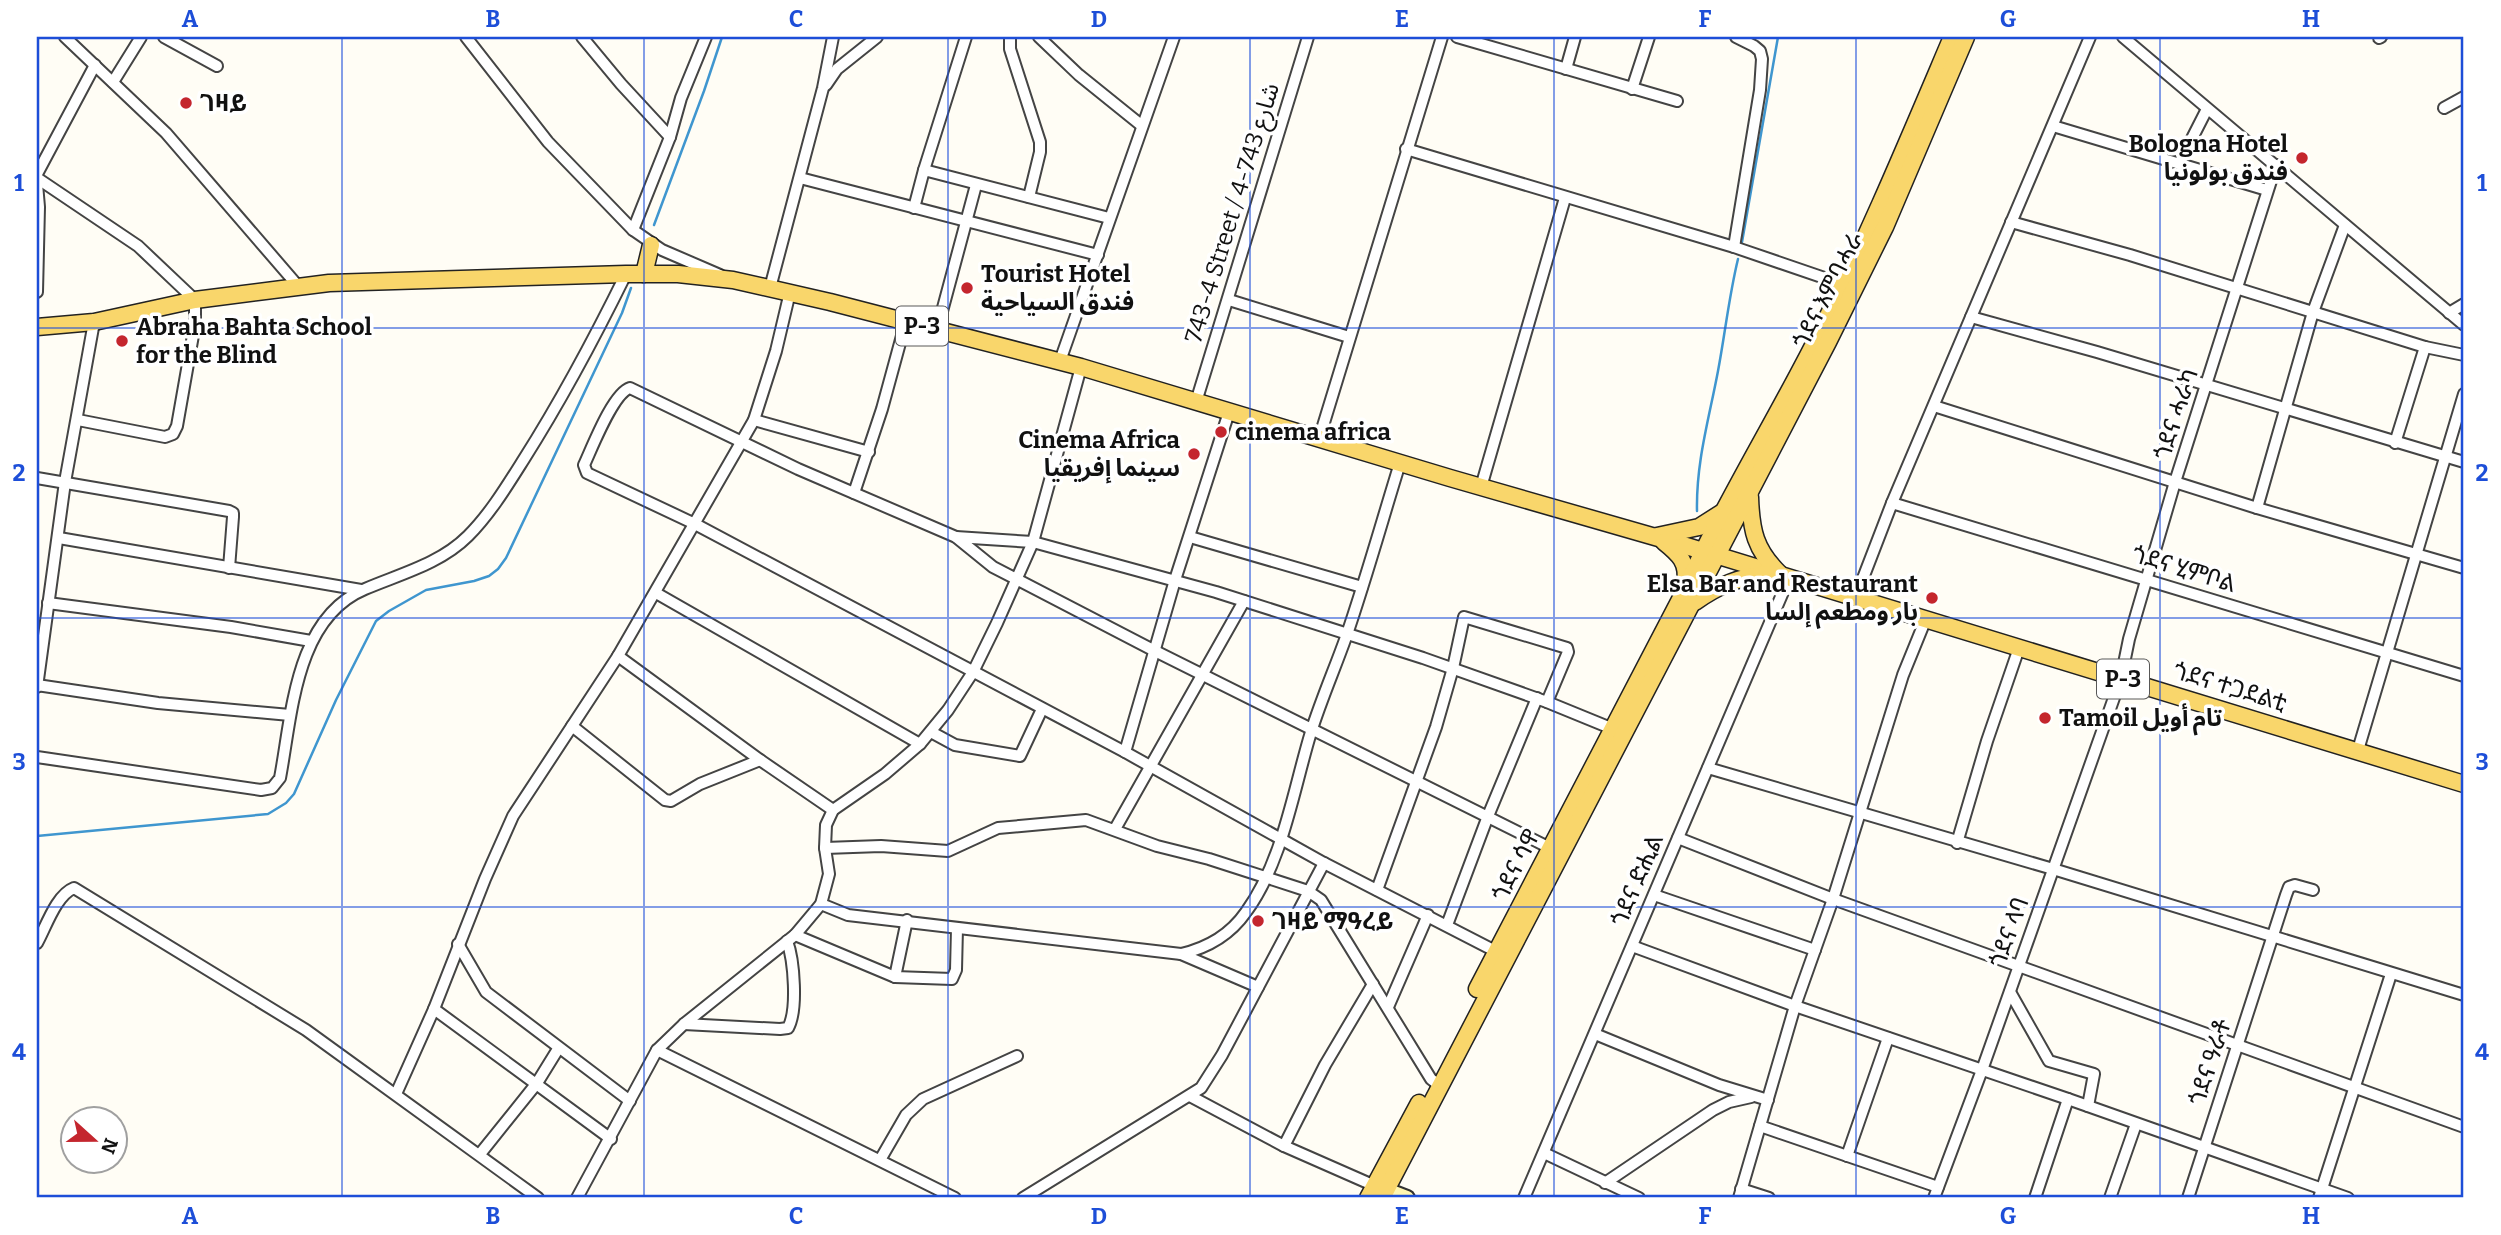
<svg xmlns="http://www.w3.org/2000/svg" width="2501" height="1235" viewBox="0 0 2501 1235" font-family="Bitter,'Noto Sans Arabic','Noto Sans Ethiopic',serif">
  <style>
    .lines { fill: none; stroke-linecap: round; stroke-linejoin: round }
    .stream { stroke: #3f96cf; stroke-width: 2.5 }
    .street-casing { stroke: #444; stroke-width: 14 }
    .secondary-casing { stroke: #333; stroke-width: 18 }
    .primary-casing { stroke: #222; stroke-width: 19 }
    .street { stroke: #fff; stroke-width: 10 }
    .secondary { stroke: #fff6b0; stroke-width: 14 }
    .primary { stroke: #f9d66b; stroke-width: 16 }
    .grid { fill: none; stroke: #1d4ed8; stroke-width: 2; stroke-opacity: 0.55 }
    .poi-dot { fill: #c4262e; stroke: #fff; stroke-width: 2.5 }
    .labels { text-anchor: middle; stroke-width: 7; stroke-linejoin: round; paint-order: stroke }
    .shield { fill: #fff; stroke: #585858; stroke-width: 2 }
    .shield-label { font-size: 23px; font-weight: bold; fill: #111 }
    .poi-label { font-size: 24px; font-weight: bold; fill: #111; stroke: #fff; text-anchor: start }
    .street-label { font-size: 24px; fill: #111; stroke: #fff }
    .neatline { fill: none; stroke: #1d4ed8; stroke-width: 2.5 }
    .grid-label { font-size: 23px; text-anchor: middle; font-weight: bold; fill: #1d4ed8 }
  </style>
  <rect width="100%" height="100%" fill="#fffdf5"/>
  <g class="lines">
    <g class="stream">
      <path d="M654,225L704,91L722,37"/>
      <path d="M1742,242L1778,37"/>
      <path d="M1697,511C1696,462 1709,419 1718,371C1725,334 1729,296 1738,259"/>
      <path d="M37,836L268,814L286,803L294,794L336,700L376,621L389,611L426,590L474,581L489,576L498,569L506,558L622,313L631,288"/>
    </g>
    <g class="street-casing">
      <g id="street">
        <path d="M65,37L166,133L298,286"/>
        <path d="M164,37L217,66"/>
        <path d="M466,37L548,142L633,230L662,250L720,275"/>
        <path d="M582,37L621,84L670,137"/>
        <path d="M1010,37V49L1040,142V152L1029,197"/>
        <path d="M1039,37L1079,75L1141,125"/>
        <path d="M1457,37L1677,101"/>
        <path d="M2123,37L2464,325"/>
        <path d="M2379,38L2381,37"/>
        <path d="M1566,69L1575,37"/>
        <path d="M113,82L141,37"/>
        <path d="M826,85L837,69L877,37"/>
        <path d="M1632,89L1649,37"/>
        <path d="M2444,108L2464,97"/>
        <path d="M2053,126L2267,190"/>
        <path d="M1406,149L1734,247L1848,286"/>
        <path d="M2179,164L2207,109"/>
        <path d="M924,170L966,37"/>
        <path d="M37,174L95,65"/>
        <path d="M37,178L138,246L195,300V324L177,426L173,434L165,437L78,420"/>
        <path d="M800,178L1098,255"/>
        <path d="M37,184L39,207L37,292"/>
        <path d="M914,208L924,170L1109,218"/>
        <path d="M2011,222L2130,255L2425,347L2464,355"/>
        <path d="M633,230L670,137L681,98L706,37"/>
        <path d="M1734,247L1760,90L1762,59L1760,51L1754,46L1736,37"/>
        <path d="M770,288L823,88L833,37"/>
        <path d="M1229,300L1349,337"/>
        <path d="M2449,313L2464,304"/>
        <path d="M1971,317L2097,352L2464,462"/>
        <path d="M937,330L976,185"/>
        <path d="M1060,361L1174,37"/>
        <path d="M1196,402L1308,37"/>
        <path d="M1934,406L2257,508L2464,568"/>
        <path d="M754,420L869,452"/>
        <path d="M1319,439L1442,37"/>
        <path d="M2395,443L2425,347"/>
        <path d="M37,478L229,511L233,513V517L229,568"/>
        <path d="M1481,487L1565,198"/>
        <path d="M854,493L882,409L906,321"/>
        <path d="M1892,503L2464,676"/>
        <path d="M2257,508L2313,312L2345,225"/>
        <path d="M956,537L1033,542L1216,592L1423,658L1547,702L1618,731"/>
        <path d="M1190,537L1362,587"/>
        <path d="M59,538L361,590"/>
        <path d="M656,593L920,744"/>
        <path d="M1855,599L1892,503L2090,37"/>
        <path d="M48,603L231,627L311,641"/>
        <path d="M618,656L760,760L833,810"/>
        <path d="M37,685L158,703L290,715"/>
        <path d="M37,687L65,482L94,322"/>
        <path d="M572,726L665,800L671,801L700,784L760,760"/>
        <path d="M931,732L955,745L1020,756L1042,709"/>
        <path d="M2358,750L2464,394"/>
        <path d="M1125,752L1175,580L1229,412"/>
        <path d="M37,757L261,790L272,788L280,778C292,715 295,618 365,589C400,574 440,564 468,536C490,514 507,486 524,459C562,399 595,337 626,274"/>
        <path d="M1708,768L2053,869L2464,995"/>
        <path d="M1115,829L1244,601"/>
        <path d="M1678,838L1833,899L2464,1127"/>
        <path d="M1957,843L1987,741L2019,648"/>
        <path d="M825,848L881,846L948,851L998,828L1086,820L1157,846L1209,859L1308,891L1321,900L1431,1079L1440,1086"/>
        <path d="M1377,890L1436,727L1453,668L1464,617L1567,648L1568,652L1547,702"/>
        <path d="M1654,895L1815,950"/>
        <path d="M821,904L848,915L1181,954L1258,987"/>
        <path d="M1447,925L1488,816L1537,698"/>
        <path d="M795,935L895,977L952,979L956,970L957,928"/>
        <path d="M37,943C46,927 56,895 74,888L306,1030L538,1198"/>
        <path d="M458,944L486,992L630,1101"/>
        <path d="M1632,946L1795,1006L2068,1099L2348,1198"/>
        <path d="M1181,954C1207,948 1230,935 1246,912C1283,861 1293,791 1311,732C1321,700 1335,668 1346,637C1366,579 1382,521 1400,463"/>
        <path d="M1501,954L1324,863L1125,752L695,524L587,473L584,465C592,448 613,393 630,388L798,469L956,537L993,567L1155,651L1554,850"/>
        <path d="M895,977L907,920"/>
        <path d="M2010,992L2049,1061L2094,1074L2088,1106"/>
        <path d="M1388,1007L1428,915"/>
        <path d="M434,1009L611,1139"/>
        <path d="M684,1024L780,1029L788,1028C798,1010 794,960 787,941"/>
        <path d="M1595,1034L1719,1085L1768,1100"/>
        <path d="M657,1050L955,1198"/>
        <path d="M396,1094L434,1009L485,879L513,816L618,656L754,420L776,351L790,292"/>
        <path d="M1190,1096L1284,1146L1375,1186"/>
        <path d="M1760,1126L1938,1187"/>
        <path d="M1284,1146L1325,1065L1373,984"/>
        <path d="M1544,1153L1639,1198"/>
        <path d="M480,1154L537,1083L558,1049"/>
        <path d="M1847,1156L1888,1038"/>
        <path d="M880,1160L906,1115L923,1099L1017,1056"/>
        <path d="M1605,1183L1713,1110L1729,1102L1751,1097"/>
        <path d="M1741,1189L1769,1198"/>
        <path d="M577,1198L657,1050L684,1024L795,935L821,904L829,874L825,848L826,825L833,810L885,774L920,744L948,710L973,672L997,623L1033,542L1081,367"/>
        <path d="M1023,1198L1201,1088L1222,1055L1324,863"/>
        <path d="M1524,1198L1789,578"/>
        <path d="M1739,1198L1795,1006L1833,899L1903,675L1925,621"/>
        <path d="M1934,1198L1982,1070L2121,678L2129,639L2175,482L2276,165"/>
        <path d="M2035,1198L2068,1099"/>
        <path d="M2110,1198L2136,1124"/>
        <path d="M2188,1198L2286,895L2289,887L2295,885L2313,890"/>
        <path d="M2319,1198L2391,974"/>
      </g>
    </g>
    <g class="secondary-casing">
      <path id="secondary" d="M1376,1186L1407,1198"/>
    </g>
    <g class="primary-casing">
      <g id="primary">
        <path d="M644,274L651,245"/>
        <path d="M37,327L94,322L195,300L329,283L626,274H678L733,280L830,302L1081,367L1450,478L1683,545L2464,784"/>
        <path d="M1750,497C1751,530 1755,550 1780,574"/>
        <path d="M1657,536L1699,527L1721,513"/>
        <path d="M1664,542C1679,554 1689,563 1685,584"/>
        <path d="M1695,602C1719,585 1739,577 1768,574"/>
        <path d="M1477,989L1684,592C1723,505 1774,423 1817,338C1867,239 1909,138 1952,37"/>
        <path d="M1368,1198L1419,1103"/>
        <path d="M1382,1198L1828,342L1885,227L1966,37"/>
      </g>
    </g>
    <use href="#street" class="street"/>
    <use href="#secondary" class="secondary"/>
    <use href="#primary" class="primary"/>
  </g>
  <path class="grid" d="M342,37V1198M644,37V1198M948,37V1198M1250,37V1198M1554,37V1198M1856,37V1198M2160,37V1198M37,328H2464M37,618H2464M37,907H2464"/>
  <g class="poi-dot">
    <circle cx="186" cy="103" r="7"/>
    <circle cx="2302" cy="158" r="7"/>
    <circle cx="967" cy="288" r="7"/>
    <circle cx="122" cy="341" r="7"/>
    <circle cx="1221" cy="432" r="7"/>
    <circle cx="1194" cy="454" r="7"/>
    <circle cx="1932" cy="598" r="7"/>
    <circle cx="2045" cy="718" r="7"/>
    <circle cx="1258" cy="921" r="7"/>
  </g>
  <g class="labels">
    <g class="shield">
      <rect x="896" y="306.5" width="52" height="39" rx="5"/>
      <rect x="2097" y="659.5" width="52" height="39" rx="5"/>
    </g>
    <g class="shield-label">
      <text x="922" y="334">P-3</text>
      <text x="2123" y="687">P-3</text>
    </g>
    <g class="poi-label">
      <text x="200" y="111">ገዛይ</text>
      <text x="2288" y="152" text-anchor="end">Bologna Hotel<tspan x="2288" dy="28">فندق بولونيا</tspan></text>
      <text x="981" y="282">Tourist Hotel<tspan x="981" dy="28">فندق السياحية</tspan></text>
      <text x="136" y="335">Abraha Bahta School<tspan x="136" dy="28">for the Blind</tspan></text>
      <text x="1235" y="440">cinema africa</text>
      <text x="1180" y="448" text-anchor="end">Cinema Africa<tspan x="1180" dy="28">سينما إفريقيا</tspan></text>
      <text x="1918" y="592" text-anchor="end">Elsa Bar and Restaurant<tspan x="1918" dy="28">بار ومطعم إلسا</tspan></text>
      <text x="2059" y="726">Tamoil تام أويل</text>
      <text x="1272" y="929">ገዛይ ማዓረይ</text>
    </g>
    <g class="street-label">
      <text transform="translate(1232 213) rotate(-73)" y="8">743-4 Street / شارع 743-4</text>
      <text transform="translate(1828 290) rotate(-63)" y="8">ጎደና እምባሓራ</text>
      <text transform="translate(2176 414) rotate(-72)" y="8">ጎደና ሓራካ</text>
      <text transform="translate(2184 569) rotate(17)" y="8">ጎደና ሂምቦል</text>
      <text transform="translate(2230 687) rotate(17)" y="8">ጎደና ተጋደልቲ</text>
      <text transform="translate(1516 865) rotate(-63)" y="8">ጎደና ሳዋ</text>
      <text transform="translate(1637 880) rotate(-67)" y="8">ጎደና ድሒል</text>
      <text transform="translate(2009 932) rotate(-70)" y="8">ጎደና ላባ</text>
      <text transform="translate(2210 1062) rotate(-72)" y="8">ጎደና ዓራቶ</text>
    </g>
  </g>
  <rect width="2501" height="1235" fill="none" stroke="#ffffff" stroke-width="77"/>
  <g transform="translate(94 1140) rotate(111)"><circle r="33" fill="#ffffff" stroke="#a0a0a0" stroke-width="2"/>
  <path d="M0-5L12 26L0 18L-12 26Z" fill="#c4262e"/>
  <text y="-10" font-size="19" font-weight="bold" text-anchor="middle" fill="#111111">N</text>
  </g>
  <rect x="38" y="38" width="2424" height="1158" class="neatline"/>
  <g class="grid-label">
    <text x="190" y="27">A</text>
    <text x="493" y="27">B</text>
    <text x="796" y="27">C</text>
    <text x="1099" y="27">D</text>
    <text x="1402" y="27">E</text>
    <text x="1705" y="27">F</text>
    <text x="2008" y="27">G</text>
    <text x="2311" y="27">H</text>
    <text x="19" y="191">1</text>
    <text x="2482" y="191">1</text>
    <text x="19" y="481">2</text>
    <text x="2482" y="481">2</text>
    <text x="19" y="770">3</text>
    <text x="2482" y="770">3</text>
    <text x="19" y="1060">4</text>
    <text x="2482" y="1060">4</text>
    <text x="190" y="1224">A</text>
    <text x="493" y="1224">B</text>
    <text x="796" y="1224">C</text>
    <text x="1099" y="1224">D</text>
    <text x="1402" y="1224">E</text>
    <text x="1705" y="1224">F</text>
    <text x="2008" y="1224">G</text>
    <text x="2311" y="1224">H</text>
  </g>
</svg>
